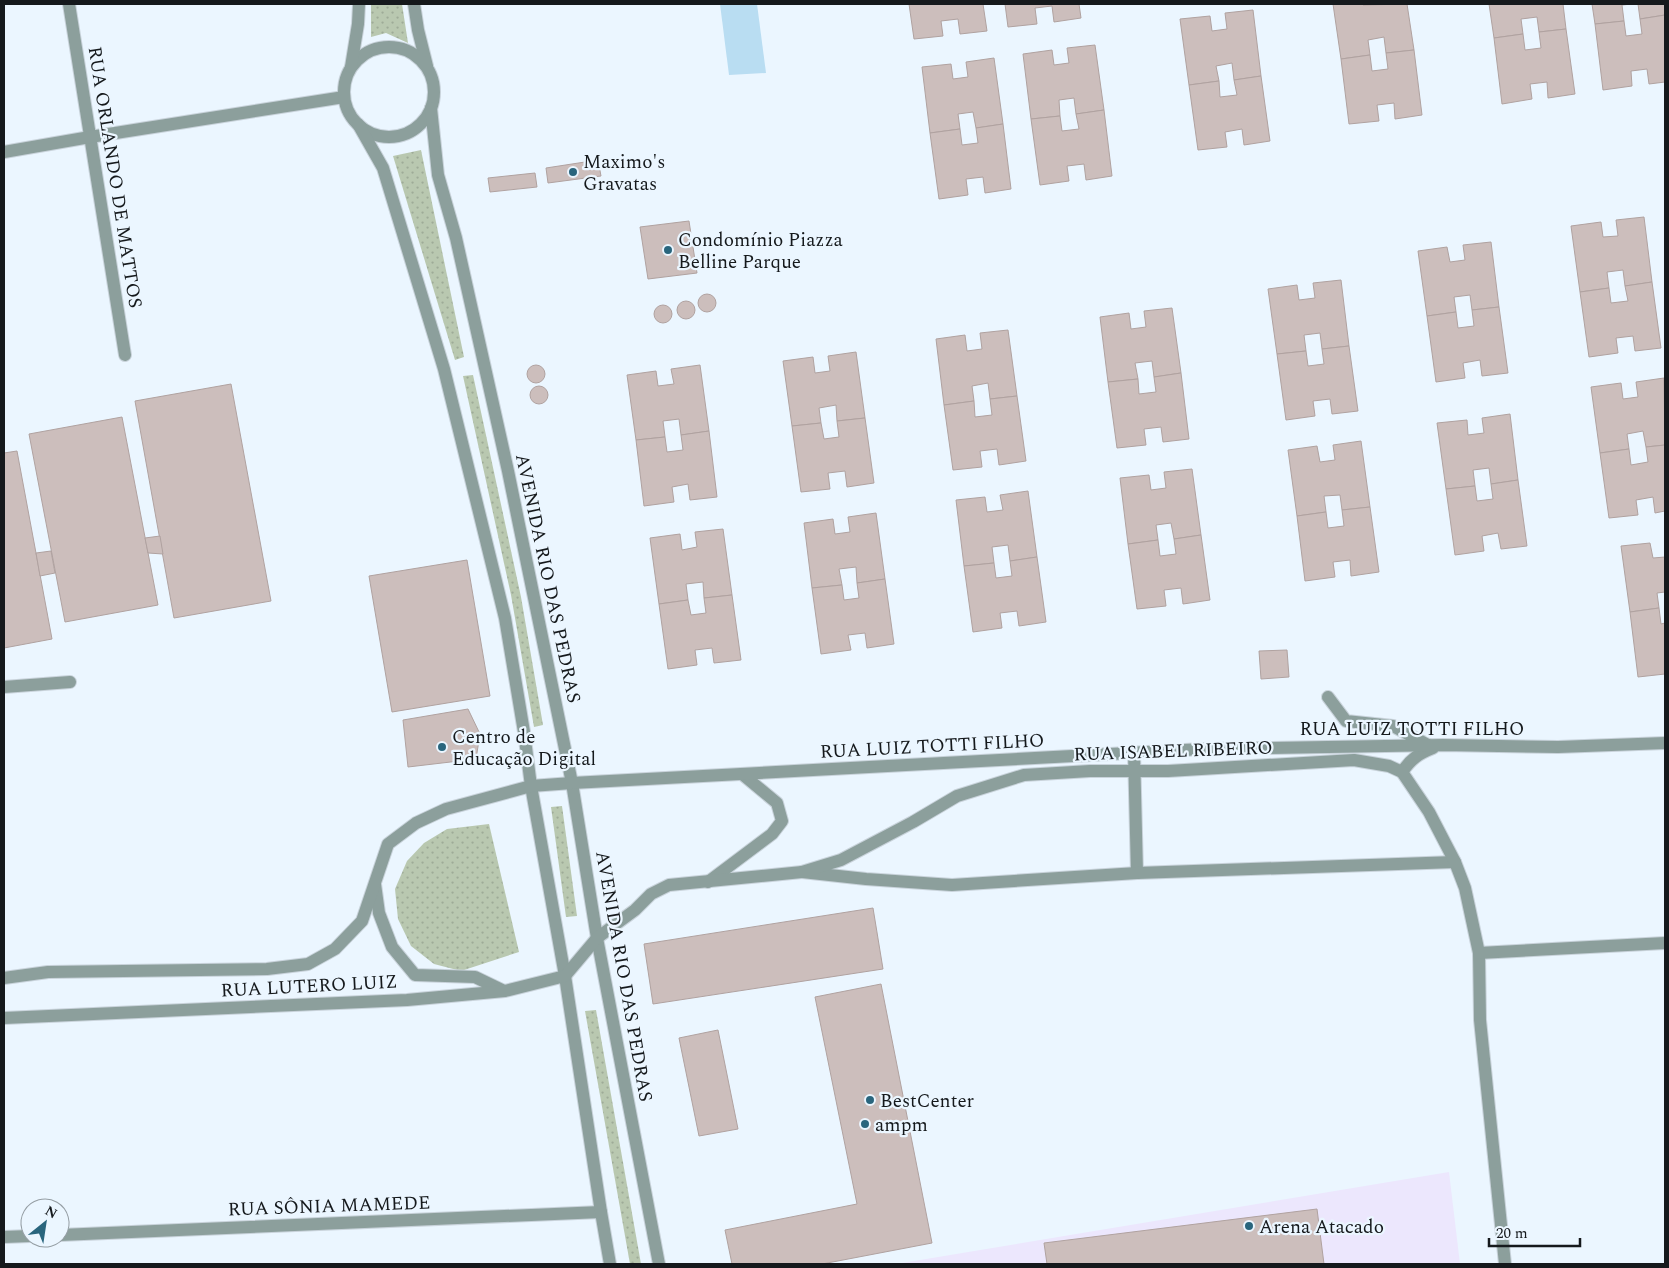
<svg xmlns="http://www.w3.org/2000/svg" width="1669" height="1268" viewBox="0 0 1669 1268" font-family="Spectral,serif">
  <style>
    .commercial { fill: #ece7fd }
    .grass { fill: url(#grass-dots) }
    .water { fill: #b9ddf2 }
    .building { fill: #ccbebc; stroke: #b0a2a0 }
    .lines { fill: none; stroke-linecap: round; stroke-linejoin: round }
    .service-casing { stroke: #c9d3db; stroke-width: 14 }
    .minor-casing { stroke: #c9d3db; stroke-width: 14 }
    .tertiary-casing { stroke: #c9d3db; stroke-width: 14 }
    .service { stroke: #8c9f9c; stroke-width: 12 }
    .minor { stroke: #8c9f9c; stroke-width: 12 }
    .tertiary { stroke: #8c9f9c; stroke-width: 12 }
    .poi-dot { fill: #29657d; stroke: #ebf6ff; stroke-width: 2 }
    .labels { text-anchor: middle; stroke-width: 4.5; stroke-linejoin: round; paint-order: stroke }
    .poi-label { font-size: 19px; fill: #15191c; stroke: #ebf6ff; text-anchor: start }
    .street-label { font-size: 19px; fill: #15191c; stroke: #ebf6ff }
  </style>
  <defs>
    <pattern id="grass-dots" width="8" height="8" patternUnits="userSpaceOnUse" patternTransform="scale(1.25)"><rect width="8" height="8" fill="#b9c8b0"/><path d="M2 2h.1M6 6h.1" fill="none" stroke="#9eab97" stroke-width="1.8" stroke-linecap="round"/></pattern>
  </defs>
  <rect width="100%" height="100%" fill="#ebf6ff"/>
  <path class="commercial" d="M1449,1172L1460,1264H896Z"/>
  <g class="grass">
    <path d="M371,4H402L408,43L386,33L371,37Z"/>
    <path d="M421,150L464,357L455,360L393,156Z"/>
    <path d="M473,375L521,597L543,725L534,727L511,595L463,376Z"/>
    <path d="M562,806L577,916L566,917L551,807Z"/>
    <path d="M489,824L519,952L461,971L434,964L411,946L398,919L395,889L407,861L424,843L447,829Z"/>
    <path d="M596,1010L641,1264H630L585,1011Z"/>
  </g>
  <path class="water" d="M720,4H757L766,73L729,75Z"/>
  <g class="building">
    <path d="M909,4H983L987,31L960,34L958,19L941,21L943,36L914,39Z"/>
    <path d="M1005,4H1079L1081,18L1054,22L1052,6L1035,8L1037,24L1008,27Z"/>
    <path d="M1333,4H1363V5L1407,4L1414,50L1386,53L1384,37L1368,40L1370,55L1341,59Z"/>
    <path d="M1489,4H1563L1566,29L1539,32L1537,17L1521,19L1523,34L1494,38Z"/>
    <path d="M1592,4H1632L1622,5L1624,21L1595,24Z"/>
    <path d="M1638,4H1665V15L1640,19Z"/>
    <path d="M1253,10L1261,76L1234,80L1232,63L1216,66L1219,81L1189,85L1180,19L1210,16L1212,31L1227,29L1225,13Z"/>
    <path d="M1665,15V82L1649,84L1647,69L1631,71L1632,86L1603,90L1595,24L1624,21L1626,36L1642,34L1640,19Z"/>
    <path d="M1566,29L1575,94L1548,98L1547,82L1530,84L1532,99L1502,104L1494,38L1523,34L1525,50L1541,48L1539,32Z"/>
    <path d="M1095,45L1104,110L1076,114L1074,98L1059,100L1060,116L1031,119L1023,54L1052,50L1054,65L1069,63L1067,48Z"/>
    <path d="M1414,50L1422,115L1395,119L1394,103L1377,105L1379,121L1349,124L1341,59L1370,55L1372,71L1388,69L1386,53Z"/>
    <path d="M994,58L1003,124L976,128L973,112L958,114L960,129L930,133L922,67L951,64L953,79L968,77L966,62Z"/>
    <path d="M1261,76L1270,141L1244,145L1242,129L1225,132L1227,147L1198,150L1189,85L1219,81L1220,97L1237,95L1234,80Z"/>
    <path d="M1104,110L1112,176L1086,180L1084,164L1067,166L1069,181L1040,185L1031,119L1060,116L1062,131L1079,129L1076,114Z"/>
    <path d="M1003,124L1011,189L985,193L983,177L966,179L968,195L939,199L930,133L960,129L962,145L978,143L976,128Z"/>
    <path d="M598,160L601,176L548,183L546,168Z"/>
    <path d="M535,173L537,187L490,192L488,178Z"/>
    <path d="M1644,217L1652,282L1625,286L1623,270L1607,272L1609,288L1580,292L1571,226L1601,222L1603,237L1618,236L1616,220Z"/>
    <path d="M689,221L697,273L648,279L640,227Z"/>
    <path d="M1491,242L1499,307L1472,310L1470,295L1454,297L1456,312L1427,316L1418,251L1447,247L1450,262L1465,260L1463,245Z"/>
    <path d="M1341,280L1349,346L1322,349L1320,333L1304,335L1306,351L1277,354L1268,289L1297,285L1299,300L1315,298L1313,283Z"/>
    <path d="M1652,282L1661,348L1635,351L1633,336L1616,338L1618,353L1589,357L1580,292L1609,288L1611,303L1628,301L1625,286Z"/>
    <circle cx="707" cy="303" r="9"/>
    <circle cx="686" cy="310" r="9"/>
    <circle cx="663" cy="314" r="9"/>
    <path d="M1499,307L1508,373L1482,376L1480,360L1463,363L1465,378L1436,382L1427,316L1456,312L1458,328L1474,326L1472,310Z"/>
    <path d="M1172,308L1181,373L1154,377L1152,361L1135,363L1138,379L1108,382L1100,317L1129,313L1131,329L1146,327L1144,311Z"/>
    <path d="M1008,330L1017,396L990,399L988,383L972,386L974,401L944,405L936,339L965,335L967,351L982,349L980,333Z"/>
    <path d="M1349,346L1358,411L1332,414L1330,399L1313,401L1315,416L1286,420L1277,354L1306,351L1308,366L1324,364L1322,349Z"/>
    <path d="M856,352L865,418L837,421L836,405L819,408L821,423L792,426L783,361L813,357L815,373L830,371L828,356Z"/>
    <circle cx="536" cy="374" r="9"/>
    <path d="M700,365L709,431L681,435L679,419L663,421L665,437L636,440L627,375L656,371L658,386L674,384L671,369Z"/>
    <path d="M1181,373L1189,439L1163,442L1161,427L1144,429L1146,445L1117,448L1108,382L1138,379L1139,394L1156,392L1154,377Z"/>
    <path d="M1664,378L1665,445L1646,447L1643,431L1627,434L1629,449L1600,453L1591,387L1621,383L1623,399L1638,397L1636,382Z"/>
    <path d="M231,384L271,601L174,618L135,401Z"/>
    <circle cx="539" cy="395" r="9"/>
    <path d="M1017,396L1026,461L999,465L997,449L980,451L982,467L953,470L944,405L974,401L975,417L992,415L990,399Z"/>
    <path d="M1510,414L1518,480L1491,484L1489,468L1473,470L1475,486L1446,489L1437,423L1467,420L1468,435L1484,433L1482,418Z"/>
    <path d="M122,417L158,605L65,622L29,434Z"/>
    <path d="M865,418L874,483L847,487L845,471L828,473L830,489L801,492L792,426L821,423L824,439L839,437L837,421Z"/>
    <path d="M709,431L717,497L690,500L688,484L672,487L674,502L644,506L636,440L665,437L667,452L683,450L681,435Z"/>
    <path d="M1361,441L1370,507L1342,510L1340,495L1324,496L1326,512L1297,516L1288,450L1317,446L1320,462L1335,460L1333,445Z"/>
    <path d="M1665,445V511L1655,513L1653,497L1636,500L1638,515L1609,518L1600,453L1629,449L1631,465L1648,462L1646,447Z"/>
    <path d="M17,451L52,639L4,648V453Z"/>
    <path d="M1192,469L1201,535L1174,539L1171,523L1156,525L1158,540L1128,544L1120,478L1149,475L1151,490L1166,488L1164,472Z"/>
    <path d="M1518,480L1527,546L1501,549L1498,533L1482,536L1484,551L1455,555L1446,489L1475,486L1477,501L1493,499L1491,484Z"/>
    <path d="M1028,491L1037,557L1010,561L1008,545L992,547L994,563L964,566L956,500L985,497L987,512L1003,510L1000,495Z"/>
    <path d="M1370,507L1379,572L1351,576L1350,560L1333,562L1335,577L1305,581L1297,516L1326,512L1328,528L1344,526L1342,510Z"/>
    <path d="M876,513L885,579L857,583L856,567L839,569L842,585L812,588L804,523L833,519L835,534L850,532L848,517Z"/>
    <path d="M723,529L732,595L704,598L703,582L686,584L688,600L659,604L650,538L680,534L682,550L697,547L695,532Z"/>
    <path d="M1201,535L1210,600L1183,604L1181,588L1164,590L1166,606L1137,609L1128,544L1158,540L1160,556L1176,554L1174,539Z"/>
    <path d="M160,536L163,554L148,553L145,538Z"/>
    <path d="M1650,543L1653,558L1665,557V592L1657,593L1659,608L1630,612L1621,546Z"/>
    <path d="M51,551L55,573L40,576L36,553Z"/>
    <path d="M1037,557L1046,622L1019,626L1017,611L1000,613L1002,628L973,632L964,566L994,563L996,578L1012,576L1010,561Z"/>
    <path d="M467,560L490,696L392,712L369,576Z"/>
    <path d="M885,579L894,644L867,648L865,633L848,635L851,650L821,654L812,588L842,585L844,600L859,598L857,583Z"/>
    <path d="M732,595L741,660L714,663L712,648L695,650L697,665L668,669L659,604L688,600L691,615L706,613L704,598Z"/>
    <path d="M1659,608L1661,624L1665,623V674L1638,677L1630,612Z"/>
    <path d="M1287,650L1289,677L1261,679L1259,651Z"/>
    <path d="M468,709L480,734L476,759L408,767L403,720Z"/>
    <path d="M873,908L883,969L653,1004L644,944Z"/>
    <path d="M881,984L932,1243L822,1264H732L725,1230L857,1204L815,997Z"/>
    <path d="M718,1030L738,1129L699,1136L679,1038Z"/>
    <path d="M1317,1209L1324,1264H1047L1044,1243Z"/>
  </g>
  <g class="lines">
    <g class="service-casing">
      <g id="service">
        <path d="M1328,697L1346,721L1393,726L1428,745"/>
        <path d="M1134,752L1137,873"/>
        <path d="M802,872L866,879L952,885L1137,873L1455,862"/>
      </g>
    </g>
    <g class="minor-casing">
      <g id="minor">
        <path d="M69,4L125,355"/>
        <path d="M4,152L90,137L344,97"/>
        <path d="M4,687L70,682"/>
        <path d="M1479,953L1480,1020L1505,1264"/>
        <path d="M60,1235L601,1212"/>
        <path d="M4,1237L30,1236"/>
      </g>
    </g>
    <g class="tertiary-casing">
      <g id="tertiary">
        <path d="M414,4L418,30L427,66"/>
        <circle cx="389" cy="92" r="45"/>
        <path d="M351,67L358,24L359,4"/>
        <path d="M431,108L438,175L456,238L508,471L572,783L597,938L659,1264"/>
        <path d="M358,124L383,168L444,369L505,618L524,732L531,786L565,976L601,1212L610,1264"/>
        <path d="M1402,772C1411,759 1418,754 1433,748"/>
        <path d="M708,882L772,834L782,821L777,803L742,774"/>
        <path d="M375,884L379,913L392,947L415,975L475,977L504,991"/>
        <path d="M4,978L48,972L267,969L308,964L335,949L362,921L388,844L416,823L446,809L531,786L572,783L1203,749L1443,745L1558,747L1665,743"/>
        <path d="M4,1018L407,1000L505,991L565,976L597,938L635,910L651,894L669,885L802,872L841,860L913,822L957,796L1024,775L1090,771H1168L1354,760L1389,766L1402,772L1429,812L1455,862L1465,888L1479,953L1665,943"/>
      </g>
    </g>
    <use href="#service" class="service"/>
    <use href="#minor" class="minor"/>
    <use href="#tertiary" class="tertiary"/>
  </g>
  <g class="poi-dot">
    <circle cx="573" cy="172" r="5"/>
    <circle cx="668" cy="250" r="5"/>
    <circle cx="442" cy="747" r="5"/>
    <circle cx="870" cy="1100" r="5"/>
    <circle cx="865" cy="1124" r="5"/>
    <circle cx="1249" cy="1226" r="5"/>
  </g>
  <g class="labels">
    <g class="poi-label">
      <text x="583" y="168">Maximo's<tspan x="583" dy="22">Gravatas</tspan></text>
      <text x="678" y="246">Condomínio Piazza<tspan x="678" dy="22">Belline Parque</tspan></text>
      <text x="452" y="743">Centro de<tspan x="452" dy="22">Educação Digital</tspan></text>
      <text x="880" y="1107">BestCenter</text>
      <text x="875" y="1131">ampm</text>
      <text x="1259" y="1233">Arena Atacado</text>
    </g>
    <g class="street-label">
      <text transform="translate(116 177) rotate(81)" y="7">RUA ORLANDO DE MATTOS</text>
      <text transform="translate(549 578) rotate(78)" y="7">AVENIDA RIO DAS PEDRAS</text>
      <text x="1412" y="735">RUA LUIZ TOTTI FILHO</text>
      <text transform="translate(932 745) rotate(-3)" y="7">RUA LUIZ TOTTI FILHO</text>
      <text transform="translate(1173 750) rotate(-2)" y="7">RUA ISABEL RIBEIRO</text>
      <text transform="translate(625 976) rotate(80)" y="7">AVENIDA RIO DAS PEDRAS</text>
      <text transform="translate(309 985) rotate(-3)" y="7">RUA LUTERO LUIZ</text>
      <text transform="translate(329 1205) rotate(-2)" y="7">RUA SÔNIA MAMEDE</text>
    </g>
  </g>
  <rect width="1669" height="1268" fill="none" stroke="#15191c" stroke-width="10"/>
  <g transform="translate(45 1223) rotate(30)"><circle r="24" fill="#ebf6ff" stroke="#959ea4"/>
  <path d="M0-4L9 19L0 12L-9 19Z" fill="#29657d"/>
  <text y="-8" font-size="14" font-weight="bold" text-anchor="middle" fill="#15191c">N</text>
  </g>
  <path d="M1489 1238v8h91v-8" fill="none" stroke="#15191c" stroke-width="2.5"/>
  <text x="1496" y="1238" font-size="15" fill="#15191c" stroke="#ebf6ff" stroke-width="4" paint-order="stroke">20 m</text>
</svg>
